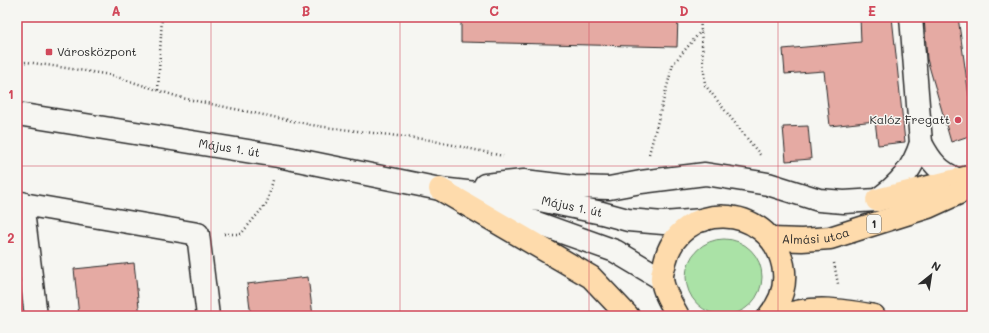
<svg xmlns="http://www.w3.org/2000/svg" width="989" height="333" viewBox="0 0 989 333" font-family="Mali,sans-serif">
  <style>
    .green { fill: #aae2a6; stroke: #6a8668 }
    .building { fill: #e5aaa3; stroke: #2b2b2b }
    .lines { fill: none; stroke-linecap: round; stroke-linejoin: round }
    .street-casing { stroke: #2b2b2b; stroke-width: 25 }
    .secondary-casing { stroke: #2b2b2b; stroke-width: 25 }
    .primary-casing { stroke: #2b2b2b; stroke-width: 25 }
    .path { stroke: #2b2b2b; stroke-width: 2.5; stroke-dasharray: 1 3; stroke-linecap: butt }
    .street { stroke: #f6f6f2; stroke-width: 22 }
    .secondary { stroke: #f6f6f2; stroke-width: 22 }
    .primary { stroke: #fedbac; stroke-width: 22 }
    .grid { fill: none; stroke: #d1495b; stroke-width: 1; stroke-opacity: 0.55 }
    .poi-dot { fill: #d1495b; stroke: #f6f6f2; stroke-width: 1.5 }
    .labels { text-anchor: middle; stroke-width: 3; stroke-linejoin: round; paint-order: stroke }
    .shield { fill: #f6f6f2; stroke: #686867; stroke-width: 1 }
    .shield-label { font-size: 11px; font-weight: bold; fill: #2b2b2b }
    .poi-label { font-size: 12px; fill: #2b2b2b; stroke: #f6f6f2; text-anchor: start }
    .street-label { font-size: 12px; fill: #2b2b2b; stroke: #f6f6f2 }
    .neatline { fill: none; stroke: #d1495b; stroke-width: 1.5 }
    .grid-label { font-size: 13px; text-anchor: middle; font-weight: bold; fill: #d1495b }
  </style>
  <rect width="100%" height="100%" fill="#f6f6f2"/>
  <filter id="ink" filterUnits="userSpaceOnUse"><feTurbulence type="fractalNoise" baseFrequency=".025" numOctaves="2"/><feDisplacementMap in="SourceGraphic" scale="8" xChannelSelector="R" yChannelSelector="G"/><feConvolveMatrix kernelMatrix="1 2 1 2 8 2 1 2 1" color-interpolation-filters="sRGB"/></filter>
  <g filter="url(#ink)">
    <circle class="green" cx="724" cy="277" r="38"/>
    <g class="building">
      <path d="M461,17H678L677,47L461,42Z"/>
      <path d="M860,17H892L905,142L878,145L875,121L830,126L824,71L785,74L783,49L861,42Z"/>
      <path d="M924,17H958L969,96L972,95V135L951,142L927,59Z"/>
      <path d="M808,126L811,159L786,161L783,127Z"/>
      <path d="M134,263L140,316H79L74,269Z"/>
      <path d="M308,277L313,316H251L247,284Z"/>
    </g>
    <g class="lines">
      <g class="street-casing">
        <g id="street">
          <path d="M921,143C931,162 939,172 959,180"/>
          <path d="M877,200C899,185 913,169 921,143L911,17"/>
          <path d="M17,203L198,234L208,316"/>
          <path d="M22,203L36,316"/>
        </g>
      </g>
      <g class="secondary-casing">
        <g id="secondary">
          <path id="s1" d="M17,114L278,156L440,189L540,200L602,213L628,220L663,223L703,220"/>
          <path d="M485,185L524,181L574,187L609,188L641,182L705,174L768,184L819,200L844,202L877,200"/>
          <path d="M475,201L615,251L662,279"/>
        </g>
      </g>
      <g class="primary-casing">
        <g id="primary">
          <path d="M440,189L591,277L628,316"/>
          <path d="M877,200L969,177"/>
          <path id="s2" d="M771,239L802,240L830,238L928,207L972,187"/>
          <path d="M678,316C672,305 664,293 662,280C661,275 664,268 665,262C679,200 769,202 783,265C787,284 781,302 769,316"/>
          <path d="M781,316C814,305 841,310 874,316"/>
        </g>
      </g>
      <g class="path">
        <path d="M700,17L705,85L761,156"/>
        <path d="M17,63L27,62L111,75L182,98L317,126L430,140L503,156"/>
        <path d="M158,90L162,17"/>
        <path d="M649,154L673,64L701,31"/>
        <path d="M224,234H241L267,203L273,180"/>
        <path d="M834,263L838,284"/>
      </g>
      <use href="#street" class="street"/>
      <use href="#secondary" class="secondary"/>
      <use href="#primary" class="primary"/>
    </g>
  </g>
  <path class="grid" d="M211,17V316M400,17V316M589,17V316M778,17V316M17,166H972"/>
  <g class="poi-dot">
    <rect x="45" y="48" width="8" height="8" rx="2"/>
    <circle cx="958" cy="120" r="4"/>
  </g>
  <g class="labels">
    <rect class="shield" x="867" y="215" width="14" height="18" rx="3"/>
    <g class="shield-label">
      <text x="874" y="228">1</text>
    </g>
    <g class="poi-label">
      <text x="57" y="56">Városközpont</text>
      <text x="950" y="124" text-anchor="end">Kalóz Fregatt</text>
    </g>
    <g class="street-label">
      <text dy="4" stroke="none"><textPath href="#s1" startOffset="215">Május 1. út</textPath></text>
      <text dy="4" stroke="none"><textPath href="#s1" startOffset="563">Május 1. út</textPath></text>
      <text dy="4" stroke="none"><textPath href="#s2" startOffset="45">Almási utca</textPath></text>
    </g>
  </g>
  <rect width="989" height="333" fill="none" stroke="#f6f6f2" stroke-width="44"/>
  <g transform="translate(931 275) rotate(30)" stroke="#f6f6f2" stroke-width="3" paint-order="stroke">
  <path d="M0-3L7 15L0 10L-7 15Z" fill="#2b2b2b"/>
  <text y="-6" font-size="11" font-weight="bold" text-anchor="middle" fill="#2b2b2b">N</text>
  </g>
  <rect x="22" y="22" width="945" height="289" class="neatline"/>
  <g class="grid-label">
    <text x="116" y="16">A</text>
    <text x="306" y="16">B</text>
    <text x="494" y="16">C</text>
    <text x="684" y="16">D</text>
    <text x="872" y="16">E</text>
    <text x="11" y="99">1</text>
    <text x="11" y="243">2</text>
  </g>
</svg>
